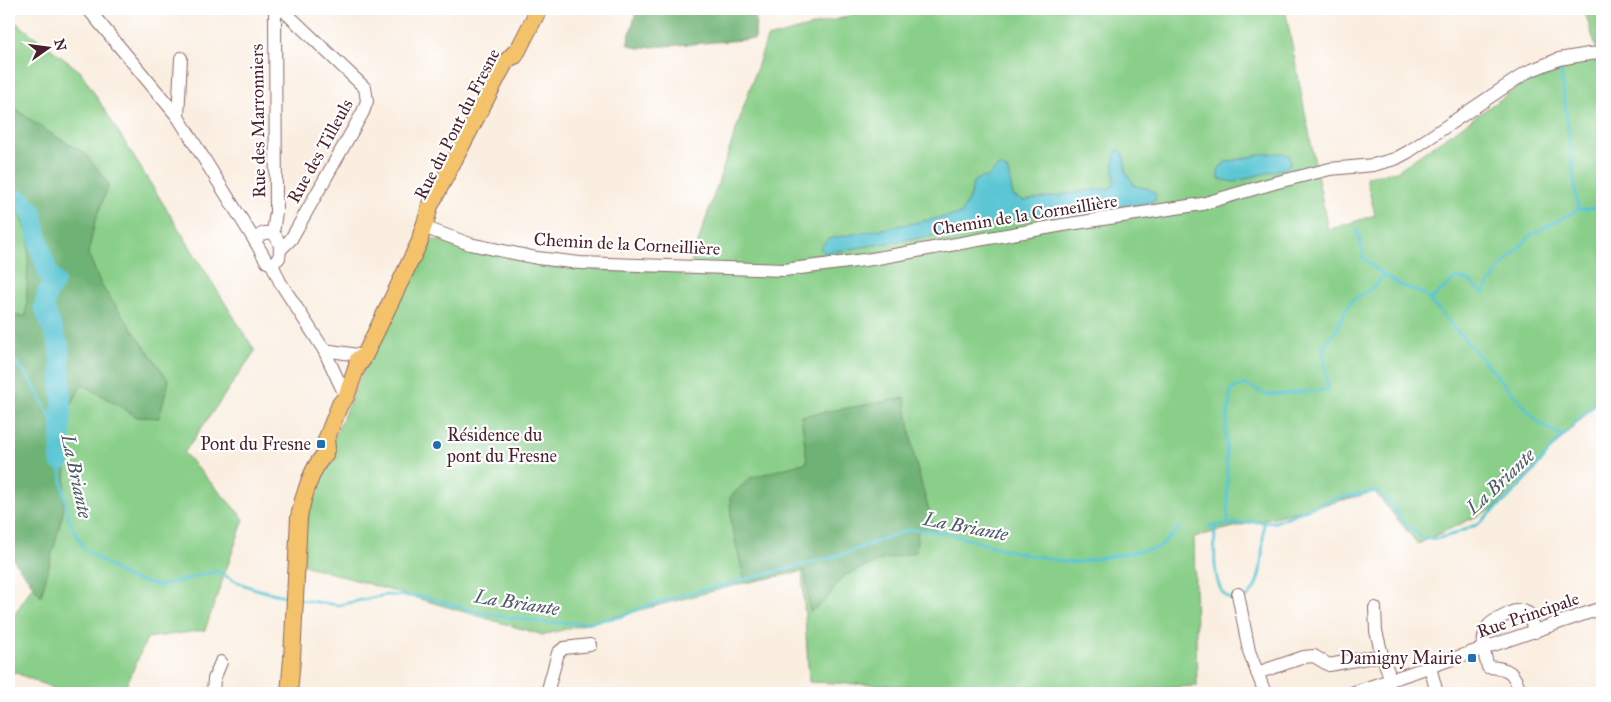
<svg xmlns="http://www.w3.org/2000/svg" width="1611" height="702" viewBox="0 0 1611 702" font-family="'IM FELL Great Primer',serif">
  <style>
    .green { fill: #89cf89; stroke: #6a775a }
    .forest { fill: #6eb275; stroke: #5c6850 }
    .water { fill: #5bc6d4; stroke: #527280 }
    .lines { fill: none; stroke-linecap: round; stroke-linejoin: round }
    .stream { stroke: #5bc6d4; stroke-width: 3 }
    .river { stroke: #5bc6d4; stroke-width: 20 }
    .minor-casing { stroke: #88676a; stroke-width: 14 }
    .major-casing { stroke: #88676a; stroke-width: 18 }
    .minor { stroke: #fff; stroke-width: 12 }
    .major { stroke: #f3c26a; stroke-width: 16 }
    .poi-dot { fill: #1f6fb2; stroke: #fff; stroke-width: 2 }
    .labels { text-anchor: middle; stroke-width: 4.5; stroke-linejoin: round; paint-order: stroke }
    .street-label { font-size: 18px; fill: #4a1f2b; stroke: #fff }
    .poi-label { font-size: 18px; fill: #4a1f2b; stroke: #fff; text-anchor: end }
    .water-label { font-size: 19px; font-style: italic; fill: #505966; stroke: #fff }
  </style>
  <rect width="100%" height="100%" fill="#fff"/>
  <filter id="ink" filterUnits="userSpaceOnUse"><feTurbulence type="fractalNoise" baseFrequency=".02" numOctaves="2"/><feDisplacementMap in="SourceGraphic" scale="10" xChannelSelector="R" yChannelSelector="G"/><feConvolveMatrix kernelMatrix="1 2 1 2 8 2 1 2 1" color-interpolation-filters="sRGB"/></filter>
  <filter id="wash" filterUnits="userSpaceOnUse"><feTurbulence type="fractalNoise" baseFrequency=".0096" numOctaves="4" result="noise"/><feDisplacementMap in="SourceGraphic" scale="20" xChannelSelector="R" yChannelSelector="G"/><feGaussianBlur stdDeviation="1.12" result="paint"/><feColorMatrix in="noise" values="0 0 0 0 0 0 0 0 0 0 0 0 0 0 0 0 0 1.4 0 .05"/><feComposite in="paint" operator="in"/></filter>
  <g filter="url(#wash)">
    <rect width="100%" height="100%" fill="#faeee0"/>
    <g class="green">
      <path d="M875,9H1285L1328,230L1375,215L1366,177L1397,171L1540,72L1600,60L1584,9H1602V398L1494,508L1418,544L1375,492L1194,537L1197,686L1055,693H935L934,687L809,682L802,568L543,635L297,563L310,494L379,334L422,243L433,240L446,241L541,266L575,269L637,271L689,269L767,38Z"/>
      <path d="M9,17L81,72L255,351L184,453L244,519L205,630L147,638L123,693H65L9,670V624L36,580L9,547Z"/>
    </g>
    <g class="forest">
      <path d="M637,9H753L756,20L755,39L638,48L627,44Z"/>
      <path d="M9,104L48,132L85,153L109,184L95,222L88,253L101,285L169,381L159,418L137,417L82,384L70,408L63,513L41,596L9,554V316H26L29,235L18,215L9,214Z"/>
      <path d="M905,398L914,456L925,497L936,533L918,529L916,552L882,560L843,576L826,600L810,612L805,571L745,583L731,523L730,497L750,478L807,462L801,416Z"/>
    </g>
    <g class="water">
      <path d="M1121,150L1124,156L1126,172L1135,186L1149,189L1155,193L1156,200L1145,204L1044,214L943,234L825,253L820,248L828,239L961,214L971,194L973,182L981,177L986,178L1000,165L1008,171L1013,196L1023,201L1113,187C1116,175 1111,163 1116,151Z"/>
      <path d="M1281,153L1289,155L1291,164L1285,168L1234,182L1219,179L1218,170L1225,162L1264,154Z"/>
    </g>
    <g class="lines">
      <g class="stream">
        <path d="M1561,72L1578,210"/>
        <path d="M1384,275L1398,284L1424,294L1539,423L1563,436"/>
        <path d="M1430,300L1456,278L1469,281L1483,293L1503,265L1531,235L1578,210L1602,207"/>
        <path d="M9,355L28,376L51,417L69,520L84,549L128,578L160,586L217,571C243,587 260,591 290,597"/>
        <path d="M1228,524L1226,430L1231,390L1245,384L1267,395L1328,390L1323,347L1334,333L1351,301L1375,286L1384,275L1364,259L1357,229"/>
        <path d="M1215,525C1215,543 1209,601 1237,600"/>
        <path d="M1209,526L1251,522H1275L1332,499L1377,491L1388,501L1406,525L1421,537L1436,539L1454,534L1478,524L1508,498L1532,473L1553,446L1602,396"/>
        <path d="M301,600L339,605L385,595L424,597L486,614L549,623H581L621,617L641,608L679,596L841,555L910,529L944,533L1023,554L1073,563L1158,548L1181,527"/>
        <path d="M1243,600C1265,589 1262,543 1264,522"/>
      </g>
      <path class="river" d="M9,199L21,200L32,211L40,248L48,273L55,282L47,293L44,307L59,346L62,404L60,461"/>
    </g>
  </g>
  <g filter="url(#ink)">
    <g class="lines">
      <g class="minor-casing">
        <g id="minor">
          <path d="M88,9L178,117L255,241"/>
          <path d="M178,117L181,58"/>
          <path d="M423,227L470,244L537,258L580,263L784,270L872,259L1063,225L1202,204L1274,183L1330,169L1373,165L1395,159L1408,152L1527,72L1559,59L1589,54L1602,53"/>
          <path d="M273,233L276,212L275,9"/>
          <path d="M281,249L291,239L363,112L367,101L365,88L282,9"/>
          <path d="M272,264L279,258C281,247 280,241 273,233C264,232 261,233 255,241L267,262L272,264L280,282L324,350L346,397"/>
          <path d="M324,350L358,355"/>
          <path d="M1238,594L1249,651L1265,693"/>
          <path d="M1375,608L1376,631L1382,655"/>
          <path d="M1430,667L1437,693"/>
          <path d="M1257,673L1304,657L1314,656L1329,665L1382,655L1391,680"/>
          <path d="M213,693L214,679L221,662"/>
          <path d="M547,693L558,653L564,648L590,645"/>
          <path d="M1352,693L1602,608"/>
          <path d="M1521,693C1513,672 1511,668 1488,667C1484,654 1480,637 1489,625C1493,620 1501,618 1506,615C1514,610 1520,609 1528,613L1535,632"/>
        </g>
      </g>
      <g class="major-casing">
        <g id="major">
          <path d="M515,56L539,9"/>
          <path d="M356,369L363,359L420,241C421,229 428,220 429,208L498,76L505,63L519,48"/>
          <path d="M327,448L326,440L340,404L346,397L356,369L358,359"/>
          <path d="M289,693L292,659L299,517C302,501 312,465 325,455"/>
        </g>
      </g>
      <use href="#minor" class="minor"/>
      <use href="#major" class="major"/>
    </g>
  </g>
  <g class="poi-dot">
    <rect x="316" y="439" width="10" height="10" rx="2.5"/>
    <circle cx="437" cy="445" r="5"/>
    <rect x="1467" y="653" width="10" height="10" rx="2.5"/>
  </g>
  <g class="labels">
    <g class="street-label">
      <text transform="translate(258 121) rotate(-91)" y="6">Rue des Marronniers</text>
      <text transform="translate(457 124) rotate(-63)" y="6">Rue du Pont du Fresne</text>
      <text transform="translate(320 151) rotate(-61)" y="6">Rue des Tilleuls</text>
      <text transform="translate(1025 215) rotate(-9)" y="6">Chemin de la Corneillière</text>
      <text transform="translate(627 244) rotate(3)" y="6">Chemin de la Corneillière</text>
      <text transform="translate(1528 615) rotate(-19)" y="6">Rue Principale</text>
    </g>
    <g class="poi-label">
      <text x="447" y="441" text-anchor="start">Résidence du<tspan x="447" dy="21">pont du Fresne</tspan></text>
      <text x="311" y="450">Pont du Fresne</text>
      <text x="1462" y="664">Damigny Mairie</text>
    </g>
    <g class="water-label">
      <text transform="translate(77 476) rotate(78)" y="7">La Briante</text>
      <text transform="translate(1500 481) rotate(-43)" y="7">La Briante</text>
      <text transform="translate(966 526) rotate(11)" y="7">La Briante</text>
      <text transform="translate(517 602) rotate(9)" y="7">La Briante</text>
    </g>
  </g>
  <rect width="1611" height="702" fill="none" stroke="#fff" stroke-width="30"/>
  <g transform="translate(48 48) rotate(76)" stroke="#ffffff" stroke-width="4" paint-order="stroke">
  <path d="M0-4L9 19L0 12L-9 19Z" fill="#4a1f2b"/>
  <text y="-8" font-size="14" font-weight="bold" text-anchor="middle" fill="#4a1f2b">N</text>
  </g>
</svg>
